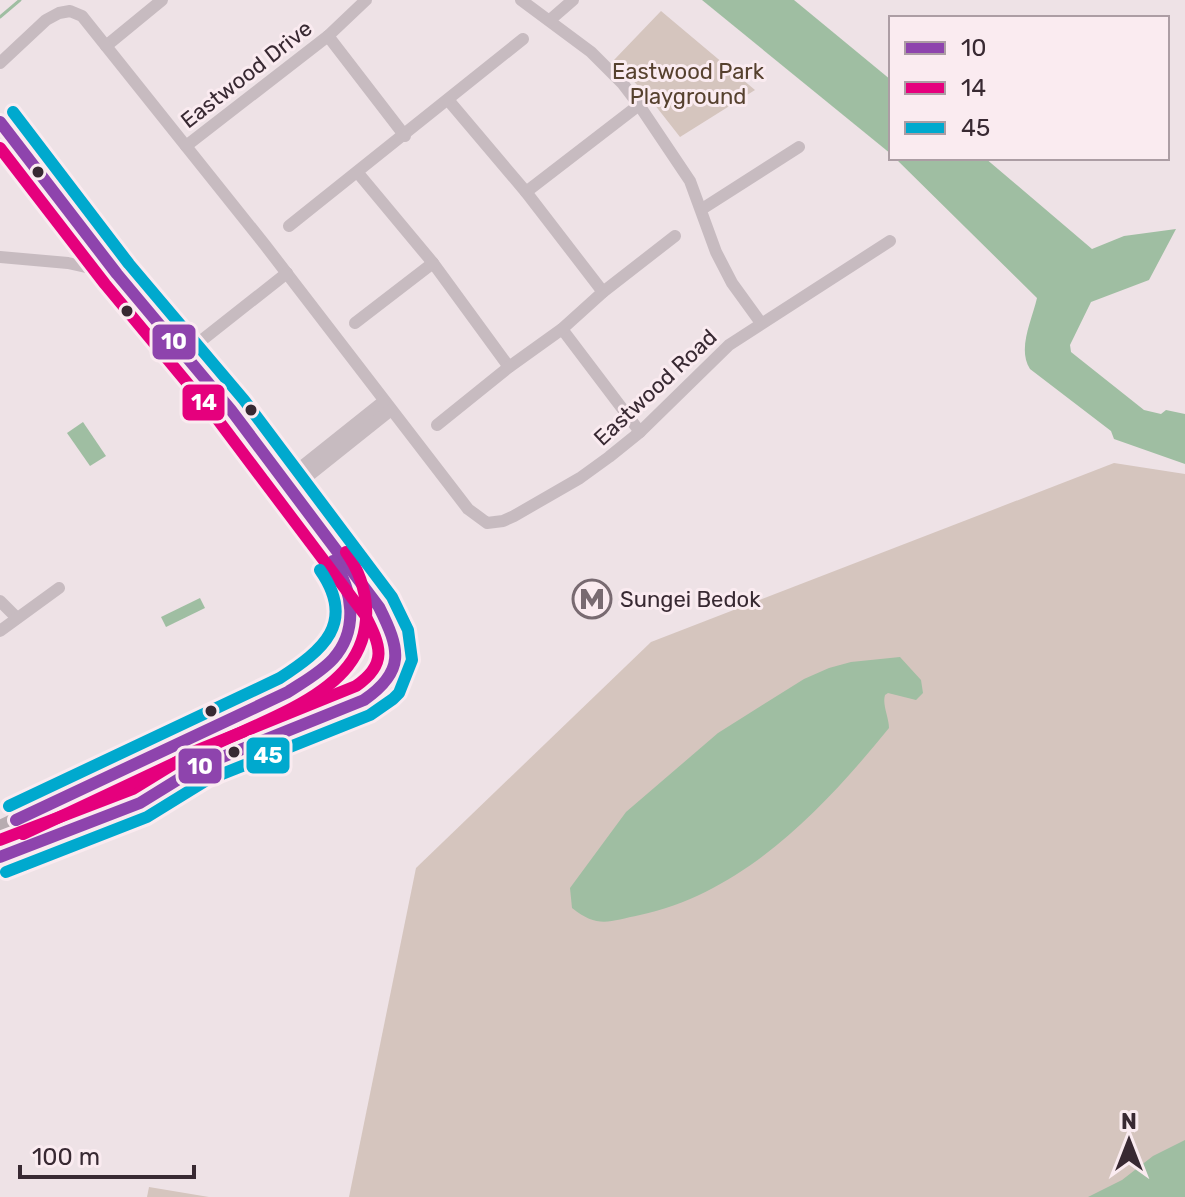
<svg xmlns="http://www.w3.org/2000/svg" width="1185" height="1197" viewBox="0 0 1185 1197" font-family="Rubik,sans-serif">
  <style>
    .green { fill: #d5c5be }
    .water { fill: #9fbea2 }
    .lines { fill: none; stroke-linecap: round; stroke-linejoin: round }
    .stream { stroke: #9fbea2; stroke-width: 3 }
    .street { stroke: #c7bbc0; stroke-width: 12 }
    .secondary { stroke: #b7acb0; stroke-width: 16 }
    .bus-1-casing { stroke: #faebf0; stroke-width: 18 }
    .bus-2-casing { stroke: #faebf0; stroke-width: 18 }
    .bus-3-casing { stroke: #faebf0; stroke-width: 18 }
    .bus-1 { stroke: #8e44ad; stroke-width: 12 }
    .bus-2 { stroke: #e5007d; stroke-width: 12 }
    .bus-3 { stroke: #00a9ce; stroke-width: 12 }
    .bus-dot { fill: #382932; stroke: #faebf0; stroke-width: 3 }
    .labels { text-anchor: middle; stroke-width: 6; stroke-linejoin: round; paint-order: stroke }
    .park-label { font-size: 22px; fill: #56412e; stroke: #faebf0 }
    .street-label { font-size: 22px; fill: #382932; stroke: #faebf0 }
    .poi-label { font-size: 22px; fill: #382932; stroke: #faebf0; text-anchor: start }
    .line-badge { stroke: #faebf0; stroke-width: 3 }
    .badge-label { font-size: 22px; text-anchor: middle; font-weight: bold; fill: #fff }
  </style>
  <rect width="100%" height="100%" fill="#eee2e6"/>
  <g class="green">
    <path d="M661,11L755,90L680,137L651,100L614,60Z"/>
    <path d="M1114,463L1185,474V1197H349L416,868L651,642Z"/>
    <path d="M149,1187L209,1197H147Z"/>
  </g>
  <g class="water">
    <path d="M702,0H794L891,80V154Z"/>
    <path d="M895,158H985L1092,249L1124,236L1176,229L1149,280L1091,302L1070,345L1071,352L1076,356L1144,410L1161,414L1166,410L1185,414V464L1114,439L1111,431L1030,369C1017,349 1032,320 1037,298Z"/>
    <path d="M83,422L106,456L90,466L67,433Z"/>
    <path d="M200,598L205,608L166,627L161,617Z"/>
    <path d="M900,657L921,680L923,693L916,700L888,693L885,695C882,705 889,717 889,728C824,808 745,892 640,915C610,921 598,929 572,908L570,888L626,812L718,733L804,679L829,668L851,662Z"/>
    <path d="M1185,1140V1197H1088L1122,1180L1153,1156Z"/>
  </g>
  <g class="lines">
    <path class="stream" d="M0,17L20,0"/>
    <g class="street">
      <path d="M521,0L591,52L623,84L639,105L690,181L716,252L732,283L761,323"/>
      <path d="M550,20L573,0"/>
      <path d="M328,36L405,136"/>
      <path d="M106,46L162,0"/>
      <path d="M0,63L46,20L59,13L70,11L82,16L265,245L468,509L487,523L503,521L514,516L580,478L609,457L640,432L729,345L890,241"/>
      <path d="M449,101L526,192L603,292"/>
      <path d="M186,146L328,36L366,0"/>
      <path d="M358,173L433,263L509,367"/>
      <path d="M526,192L639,105"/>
      <path d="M702,209L799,147"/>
      <path d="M289,226L523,39"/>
      <path d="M0,257L68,263L117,274"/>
      <path d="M355,323L433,263"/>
      <path d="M562,329L640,432"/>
      <path d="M178,359L287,273"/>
      <path d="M437,425L509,367L562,329L603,292L675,236"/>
      <path d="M280,484L384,401"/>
      <path d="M287,493L391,410"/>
      <path d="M0,601L17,618"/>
      <path d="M0,631L59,588"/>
    </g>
    <g class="secondary">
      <path d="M0,122L117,274L231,410L379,607L393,635L396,660L384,686L364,700L200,766L140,803L0,857"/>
      <path d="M167,350L217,418L316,539"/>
      <path d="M277,697L296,706L298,726"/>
      <path d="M0,828L288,692C304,681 326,669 337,652C356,625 356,589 335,564"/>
    </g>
    <g class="bus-1-casing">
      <g id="bus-1">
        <path d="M0,122L117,274L231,410L379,607C400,649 406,671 364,700L200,766L140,803L0,857"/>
        <path d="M16,820L288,692C303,682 320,673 333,659C359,630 353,590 333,561"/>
      </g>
    </g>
    <g class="bus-2-casing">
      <g id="bus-2">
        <path d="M0,148L105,284L218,420L365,615C381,646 388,664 356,686L193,752L133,789L0,840"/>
        <path d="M23,834C86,805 149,775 211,746C254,725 318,704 348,666C375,631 370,586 346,552"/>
      </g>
    </g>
    <g class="bus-3-casing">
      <g id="bus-3">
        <path d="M9,806L280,678C323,650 357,623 320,570"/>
        <path d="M6,872L147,817L207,780L370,715L393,699L399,693L412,660L408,630L392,597L244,400L129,264L13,112"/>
      </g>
    </g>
    <use href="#bus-1" class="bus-1"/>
    <use href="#bus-2" class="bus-2"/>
    <use href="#bus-3" class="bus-3"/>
  </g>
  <defs>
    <g id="metro-ring" transform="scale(2)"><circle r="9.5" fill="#faebf0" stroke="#786a71" stroke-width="1.5"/><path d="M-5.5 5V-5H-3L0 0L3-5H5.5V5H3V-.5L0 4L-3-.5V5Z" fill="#786a71"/></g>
  </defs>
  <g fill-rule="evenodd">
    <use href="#metro-ring" x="592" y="599"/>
  </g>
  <g class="bus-dot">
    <circle cx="38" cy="172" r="7"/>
    <circle cx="127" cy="311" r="7"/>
    <circle cx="251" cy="410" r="7"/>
    <circle cx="211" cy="711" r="7"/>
    <circle cx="234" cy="752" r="7"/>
  </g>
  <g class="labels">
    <g class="park-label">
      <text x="688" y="79">Eastwood Park<tspan x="688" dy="25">Playground</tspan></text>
    </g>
    <g class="street-label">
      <text transform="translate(246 74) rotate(-38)" y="8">Eastwood Drive</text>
      <text transform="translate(655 387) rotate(-43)" y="8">Eastwood Road</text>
    </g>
    <g class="poi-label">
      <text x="620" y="607">Sungei Bedok</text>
    </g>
  </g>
  <g class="line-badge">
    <rect x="151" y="323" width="46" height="38" rx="8" fill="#8e44ad"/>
    <rect x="181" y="383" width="45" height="39" rx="8" fill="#e5007d"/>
    <rect x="245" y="736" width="46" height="39" rx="8" fill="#00a9ce"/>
    <rect x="177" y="747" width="46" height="38" rx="8" fill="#8e44ad"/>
  </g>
  <g class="badge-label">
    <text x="174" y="349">10</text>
    <text x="204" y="410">14</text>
    <text x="268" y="763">45</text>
    <text x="200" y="774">10</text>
  </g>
  <rect x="889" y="16" width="280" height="144" fill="#faebf0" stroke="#ac9da4" stroke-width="2"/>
  <rect x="905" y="42" width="40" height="12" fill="#8e44ad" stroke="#ac9da4" stroke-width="2"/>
  <text x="961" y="56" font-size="24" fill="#382932">10</text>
  <rect x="905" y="82" width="40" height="12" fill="#e5007d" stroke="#ac9da4" stroke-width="2"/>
  <text x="961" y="96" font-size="24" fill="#382932">14</text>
  <rect x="905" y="122" width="40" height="12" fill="#00a9ce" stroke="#ac9da4" stroke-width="2"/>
  <text x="961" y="136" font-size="24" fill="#382932">45</text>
  <g transform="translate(1129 1141)" stroke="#faebf0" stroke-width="6" paint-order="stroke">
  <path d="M0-6L14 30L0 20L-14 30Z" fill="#382932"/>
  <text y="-12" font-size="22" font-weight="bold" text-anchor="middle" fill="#382932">N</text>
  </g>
  <path d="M20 1165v12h174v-12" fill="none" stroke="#382932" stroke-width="4"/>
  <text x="32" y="1165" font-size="24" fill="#382932" stroke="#faebf0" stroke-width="6" paint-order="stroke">100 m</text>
</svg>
